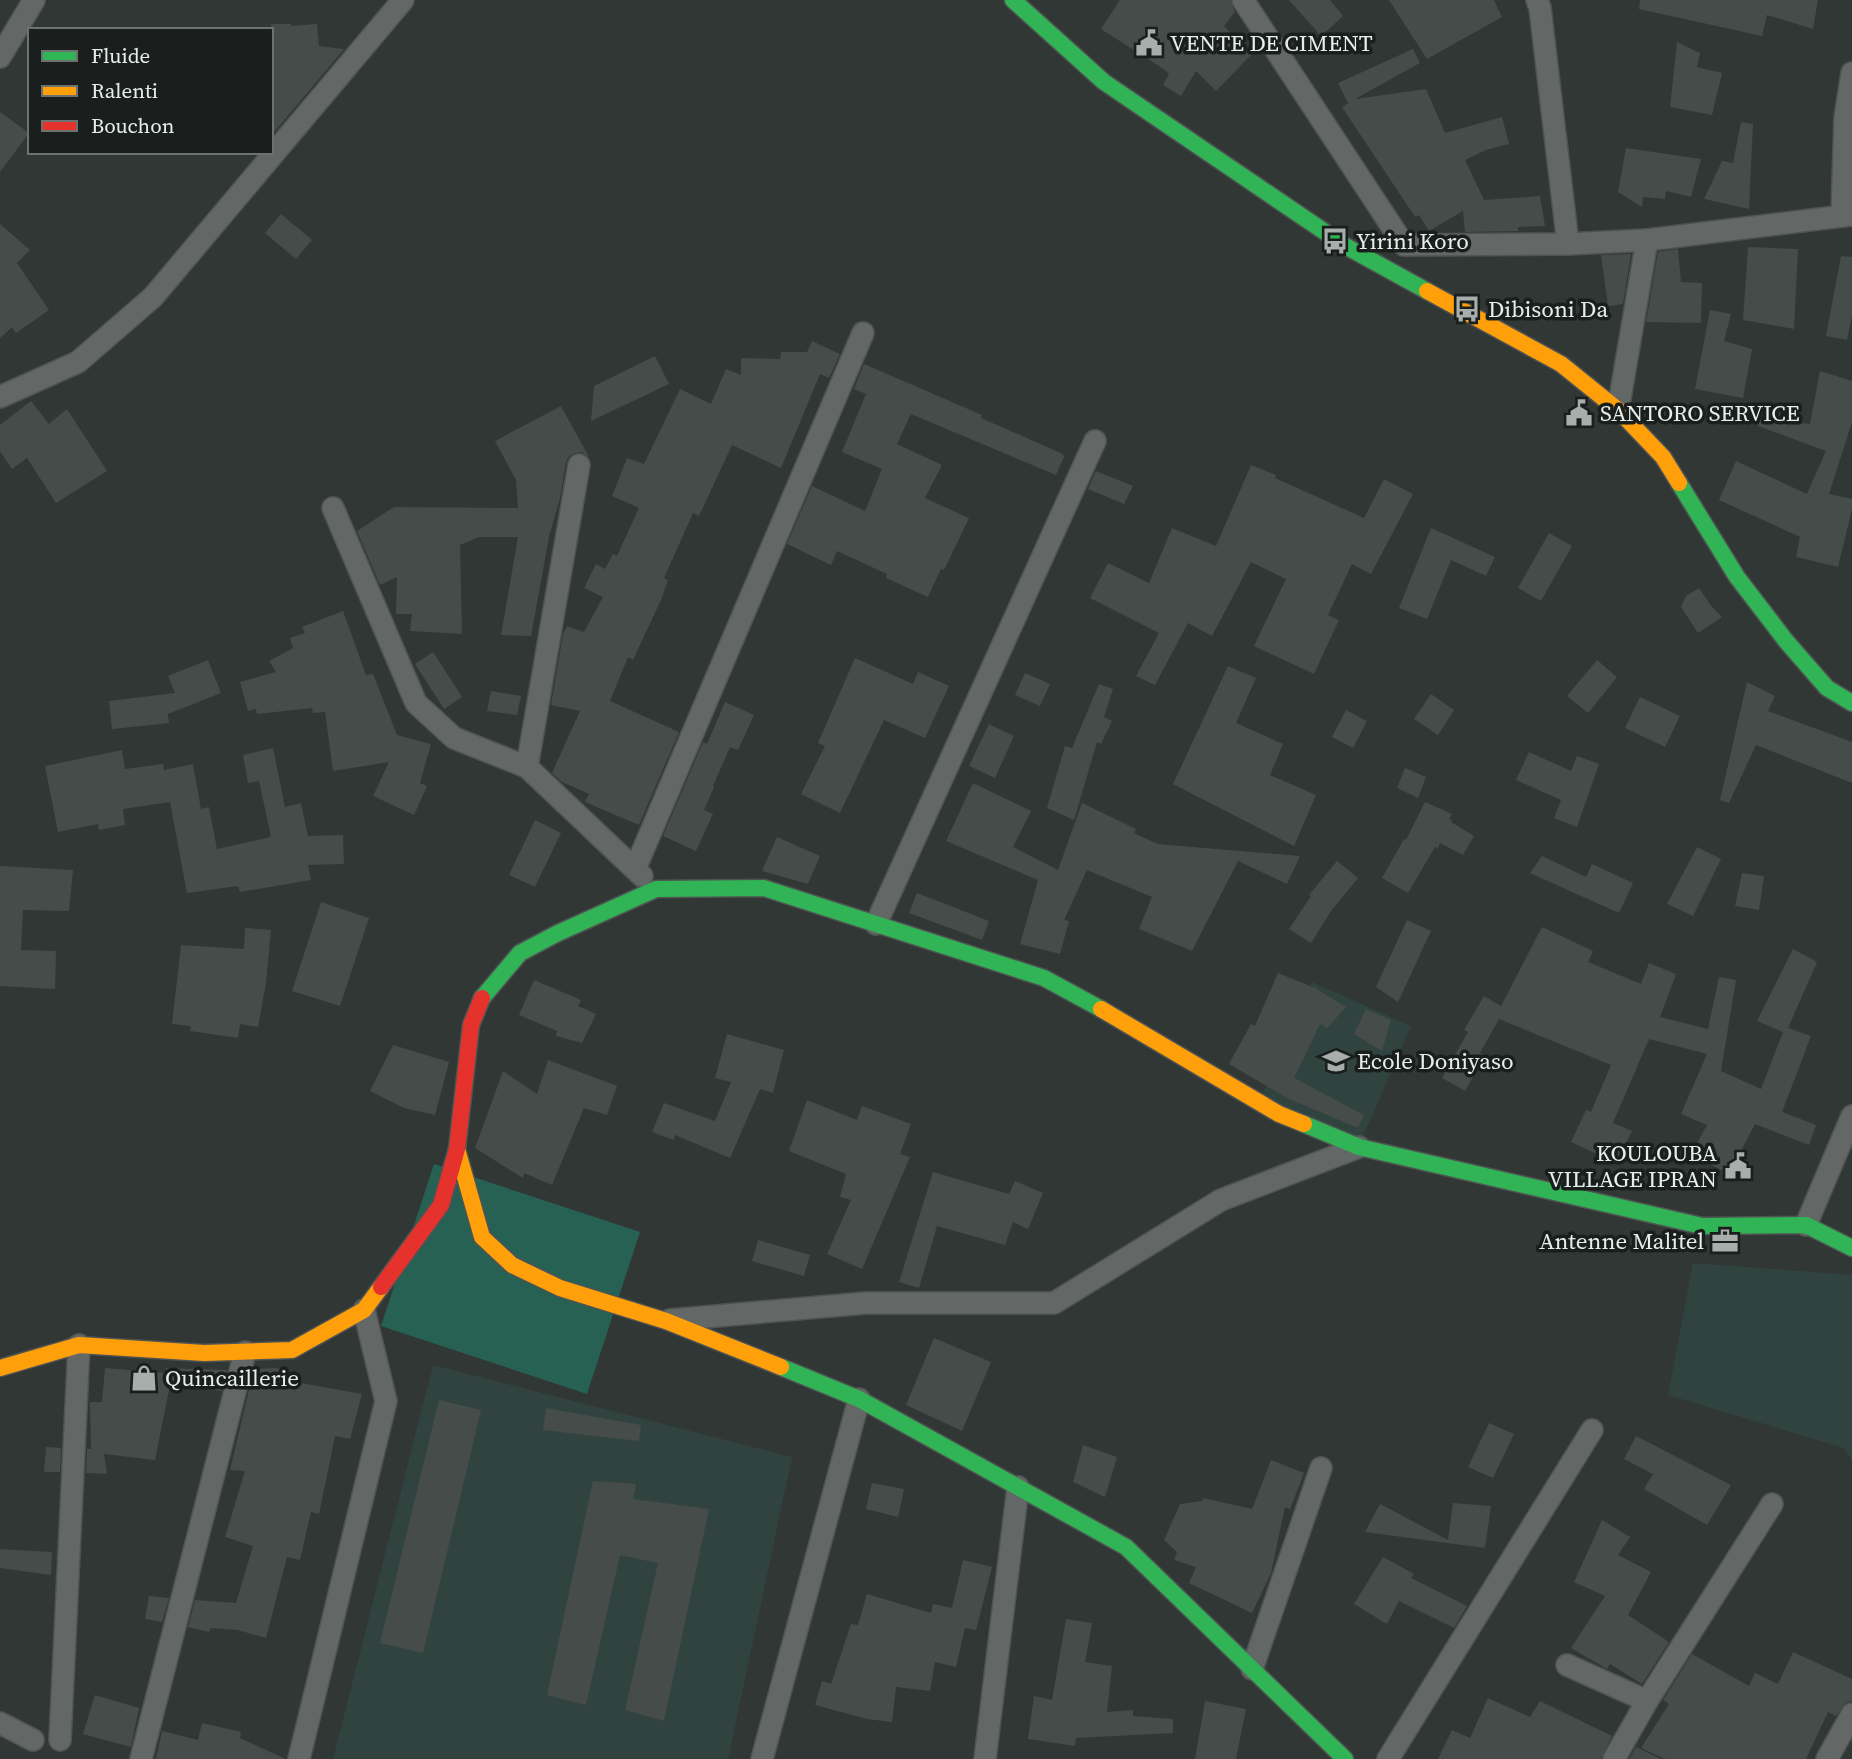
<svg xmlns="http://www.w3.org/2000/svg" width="1852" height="1759" viewBox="0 0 1852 1759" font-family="'Source Serif 4',serif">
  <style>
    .built { fill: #31433f }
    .green { fill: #276153 }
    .building { fill: #464c4a }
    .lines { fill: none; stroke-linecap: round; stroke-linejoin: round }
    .street-casing { stroke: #4f5452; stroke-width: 24 }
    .fast-casing { stroke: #4f5452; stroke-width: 19 }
    .slow-casing { stroke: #4f5452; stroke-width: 19 }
    .jam-casing { stroke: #4f5452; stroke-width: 19 }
    .street { stroke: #636866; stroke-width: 21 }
    .fast { stroke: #30b455; stroke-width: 16 }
    .slow { stroke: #ff9f0a; stroke-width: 16 }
    .jam { stroke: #e5322d; stroke-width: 16 }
    .labels { text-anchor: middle; stroke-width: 7; stroke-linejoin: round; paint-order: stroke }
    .poi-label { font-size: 23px; fill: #e6eeec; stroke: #1a1f1e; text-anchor: start }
  </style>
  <rect width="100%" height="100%" fill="#313735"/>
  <g class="built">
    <path d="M1312,982L1411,1026L1361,1141L1261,1097Z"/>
    <path d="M1693,1263L1852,1275V1460L1844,1448L1668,1395Z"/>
    <path d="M433,1365L792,1457L728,1759H333Z"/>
  </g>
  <path class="green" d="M434,1164L640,1232L587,1394L381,1326Z"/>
  <g class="building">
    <path d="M1120,0H1230L1235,12L1224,26L1252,54L1216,91L1196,71L1181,96L1163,85L1169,74L1165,70L1101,29Z"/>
    <path d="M1289,0H1330L1343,16L1321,36Z"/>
    <path d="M1389,0H1494L1502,17L1427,59Z"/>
    <path d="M1640,0H1818L1813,29L1767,15L1762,36L1639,9Z"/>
    <path d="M271,24H291V26L317,24L319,46L344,49L271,136Z"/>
    <path d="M1677,42L1700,53L1697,67L1722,73L1712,115L1670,107Z"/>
    <path d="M1413,49L1420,63L1355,99L1426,89L1445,133L1502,117L1509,144L1486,150L1465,160L1484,200L1540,196L1545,226L1518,227V231L1465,232L1463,211L1429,231L1419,215L1415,217L1342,107L1350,102L1348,103L1338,83Z"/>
    <path d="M0,112L29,133L0,172Z"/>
    <path d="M1741,122L1753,124L1749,209L1704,199L1722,161L1733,163Z"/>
    <path d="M1626,148L1701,159L1691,197L1666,191L1665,199L1643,197L1642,207L1618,192Z"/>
    <path d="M281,214L312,240L296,259L265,233Z"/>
    <path d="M0,224L30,250L17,263L49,310L16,333L12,327L0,338Z"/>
    <path d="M1748,247L1798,249L1794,329L1743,320Z"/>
    <path d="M1678,249L1681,282L1702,283L1701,323L1646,322L1658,252Z"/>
    <path d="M1631,254L1623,304L1608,306L1601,255Z"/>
    <path d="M1841,256L1852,257V315L1847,340L1826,336Z"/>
    <path d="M1710,310L1731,314L1724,341L1752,349L1743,398L1695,389Z"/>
    <path d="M812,341L840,354L829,378L820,374L781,468L732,445L699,516L693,513L664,578L668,580L661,600L633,660L628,657L610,701L679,732L639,825L585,802L589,794L562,782L552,773L580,711L551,705L563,634L567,626L584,632L603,597L584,588L596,564L605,569L613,554L617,556L639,508L612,496L627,458L644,464L680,389L711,404L726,369L741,375V358L780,359L781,352H807Z"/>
    <path d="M655,356L669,384L591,421L594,386Z"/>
    <path d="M864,364L982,415L981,418L1063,454L1064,457L1056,475L911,414L897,444L942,465L925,498L969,518L944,570L941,569L928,597L886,578L887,574L837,551L831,565L787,544L812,486L865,511L882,469L842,452L866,394L854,389Z"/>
    <path d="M1820,371L1852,381V422L1829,494L1852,499V509L1838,567L1796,557L1800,537L1719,500L1736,461L1807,494L1826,451L1758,426L1760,418L1810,424Z"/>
    <path d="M31,401L49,424L67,409L107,471L56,503L27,458L12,469L0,451V425Z"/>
    <path d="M561,406L589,457L582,452L575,453L569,456L566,462L560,498L549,537L531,636L501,635L518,537H479L460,545L462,634L410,631L412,614H396L397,577L380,585L357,531L394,507L518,508L516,480L495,441Z"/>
    <path d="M1251,465L1276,475L1275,478L1364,518L1384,479L1413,494L1371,574L1352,564L1328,615L1339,620L1314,674L1254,646L1286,579L1251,562L1212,636L1188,623L1155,685L1136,676L1159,633L1090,598L1108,563L1149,583L1172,528L1216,546Z"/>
    <path d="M1096,471L1133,486L1124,504L1088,489Z"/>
    <path d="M1431,528L1495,557L1486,576L1451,560L1427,619L1399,608Z"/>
    <path d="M1549,533L1572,546L1541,601L1518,588Z"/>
    <path d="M1699,588L1712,607L1722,617L1698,633L1681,607L1686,596Z"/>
    <path d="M343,611L366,675L373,674L397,735L431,744L420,783L427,786L414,815L373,796L389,762L333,771L325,712L313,713L312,708L257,714L256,709L248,711L240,682L276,672L269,661L293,648L290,638L305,633L302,627Z"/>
    <path d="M433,652L462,697L444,709L415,664Z"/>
    <path d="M855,658L913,684L918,672L949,686L925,738L884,720L840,813L801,794L825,746L818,743Z"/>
    <path d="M208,660L221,693L168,714L169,723L112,729L109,701L175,693L168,676Z"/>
    <path d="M1597,660L1617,677L1588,713L1567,696Z"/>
    <path d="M1228,666L1256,678L1236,723L1283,744L1270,775L1316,795L1294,846L1173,784Z"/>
    <path d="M1025,673L1050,684L1040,706L1015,695Z"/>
    <path d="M1747,682L1775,696L1768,711L1852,742V783L1756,745L1729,803L1720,800Z"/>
    <path d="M1099,684L1113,689L1104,717L1112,721L1101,744L1097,742L1074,820L1047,808L1065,746L1072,748Z"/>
    <path d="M491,691L521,696L517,715L487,711Z"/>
    <path d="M1431,694L1454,710L1438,735L1414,719Z"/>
    <path d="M1640,697L1680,716L1665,747L1625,728Z"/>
    <path d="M725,702L754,715L738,750L730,747L713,786L714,787L704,810L713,814L696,851L663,836L703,742L707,744Z"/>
    <path d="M1346,710L1367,721L1353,748L1332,737Z"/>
    <path d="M989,724L1014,736L995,778L969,766Z"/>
    <path d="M273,748L285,807L301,803L308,836L343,835L344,864L308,865L311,880L240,892L238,886L187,893L170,802L123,809L125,825L99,830L98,824L58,832L45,766L122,750L125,769L163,764L164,770L193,764L201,809L209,807L217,849L271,837L259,781L248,783L243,755Z"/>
    <path d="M1529,752L1571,771L1577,756L1599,764L1577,827L1554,818L1561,800L1516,780Z"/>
    <path d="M1405,768L1426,777L1418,798L1397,788Z"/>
    <path d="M973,783L1031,811L1013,847L1058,870L1082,803L1136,829L1134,833L1158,844L1300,856L1287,884L1238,861L1192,951L1139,929L1152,897L1087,870L1064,920L1069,921L1060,954L1020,944L1038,880L946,841Z"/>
    <path d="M1425,802L1452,814L1449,819L1452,820L1451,822L1474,836L1463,855L1440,843L1438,848L1435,847L1408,893L1382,878L1404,839L1406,840Z"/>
    <path d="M535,820L561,833L535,887L509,875Z"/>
    <path d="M777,837L820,856L808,884L762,871Z"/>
    <path d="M1697,847L1721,859L1693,916L1667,904Z"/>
    <path d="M1542,856L1586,877L1592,864L1633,883L1619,913L1530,873Z"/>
    <path d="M1337,861L1358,878L1331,911L1311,943L1289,929L1311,896L1309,895Z"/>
    <path d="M0,866L73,870L69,911L23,910L21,950L56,951L55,989L0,986Z"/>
    <path d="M1742,873L1764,876L1759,910L1735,906Z"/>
    <path d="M917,893L989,921L982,940L909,913Z"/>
    <path d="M321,902L369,918L340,1006L292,991Z"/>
    <path d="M1407,920L1431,931L1398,1002L1376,987Z"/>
    <path d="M1542,927L1593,951L1588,962L1641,984L1649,963L1676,974L1660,1017L1708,1029L1719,977L1736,980L1721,1071L1761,1089L1783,1032L1757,1021L1793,949L1817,962L1788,1028L1811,1036L1782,1112L1816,1125L1809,1145L1755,1124L1729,1174L1691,1154L1707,1125L1681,1114L1707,1054L1649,1039L1613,1123L1632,1131L1616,1163L1571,1142L1586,1110L1591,1112L1611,1065L1499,1019L1480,1053L1485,1056L1465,1091L1442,1078L1468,1032L1464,1030L1484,996L1501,1006Z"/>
    <path d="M245,928L271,930L266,983L258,1027L240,1024L238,1038L190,1031L191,1026L172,1024L181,945L244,949Z"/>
    <path d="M1278,973L1315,988L1346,1007L1327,1028L1320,1024L1294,1078L1364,1115L1358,1128L1287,1098L1229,1064L1251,1024L1255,1026Z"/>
    <path d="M534,980L581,1000L578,1006L596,1014L582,1043L556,1036L557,1031L519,1015Z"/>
    <path d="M1366,1009L1391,1020L1382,1051L1354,1034Z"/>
    <path d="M727,1034L784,1050L773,1093L760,1089L730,1158L675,1135L674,1140L652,1132L664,1103L715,1121L731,1082L715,1078Z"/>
    <path d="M393,1045L449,1062L435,1115L404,1108L370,1091Z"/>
    <path d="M548,1060L617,1086L607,1115L584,1108L552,1185L524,1173L523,1178L475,1148L503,1071L537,1094Z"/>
    <path d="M807,1100L857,1120L862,1106L911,1124L900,1154L910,1157L862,1269L827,1254L851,1200L840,1197L846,1174L789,1151Z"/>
    <path d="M933,1172L1009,1194L1015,1181L1043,1193L1028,1229L1013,1222L1005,1245L937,1226L919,1288L899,1282Z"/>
    <path d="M758,1240L810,1255L804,1276L752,1261Z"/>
    <path d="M934,1338L991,1362L962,1431L906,1405Z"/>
    <path d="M105,1368L166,1373V1368L227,1370L222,1391L170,1385L155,1460L104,1454L107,1474L86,1473L87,1449H91L90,1402H102Z"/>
    <path d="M275,1368L281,1369L279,1379L362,1394L350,1439L335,1436L319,1514L311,1512L300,1560L287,1557L266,1638L238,1630L211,1628L209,1632L188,1627L195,1600L236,1603L253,1546L225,1537L245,1471L230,1470L254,1369Z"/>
    <path d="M439,1400L481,1410L423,1653L380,1643Z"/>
    <path d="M546,1408L641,1425L639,1441L543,1430Z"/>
    <path d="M1489,1423L1514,1434L1493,1478L1468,1467Z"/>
    <path d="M1636,1436L1731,1485L1707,1525L1644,1489L1653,1474L1624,1459Z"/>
    <path d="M1083,1445L1117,1457L1105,1497L1073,1482Z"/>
    <path d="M46,1447L61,1448L60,1472H44Z"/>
    <path d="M1271,1460L1304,1473L1290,1509L1285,1507L1271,1573L1252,1613L1189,1583L1196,1567L1174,1560L1177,1552L1164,1540L1180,1504L1202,1501L1203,1498L1252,1509Z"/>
    <path d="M593,1481L636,1484L633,1499L709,1509L664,1721L625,1710L658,1563L620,1555L586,1705L547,1695Z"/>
    <path d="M872,1483L904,1489L898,1517L866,1509Z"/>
    <path d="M1453,1503L1491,1506L1485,1548L1365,1532L1380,1504L1448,1540Z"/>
    <path d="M1602,1520L1630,1537L1618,1555L1651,1572L1628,1615L1669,1642L1642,1684L1610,1664L1607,1669L1571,1648L1605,1596L1574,1582Z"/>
    <path d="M0,1549L52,1552L51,1575L0,1568Z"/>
    <path d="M1383,1557L1414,1574L1411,1578L1467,1606L1454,1628L1399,1601L1387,1624L1354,1604Z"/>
    <path d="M963,1560L992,1567L976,1630L965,1628L956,1667L935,1662L930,1691L896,1687L892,1722L867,1719L815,1705L822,1681L831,1684L851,1624L858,1625L867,1594L931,1613L933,1604L952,1608Z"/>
    <path d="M149,1596L169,1598L162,1622L145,1619Z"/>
    <path d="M1066,1619L1092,1623L1085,1662L1112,1666L1107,1712L1133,1710V1716L1173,1719V1733L1076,1738L1075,1746L1028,1739L1034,1696L1052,1700Z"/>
    <path d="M1793,1652L1852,1679V1701L1845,1703L1836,1716L1828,1712L1806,1759H1665L1641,1748L1669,1704L1663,1700L1692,1654L1749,1686L1755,1673L1778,1684Z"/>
    <path d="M95,1695L139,1708L131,1747L83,1734Z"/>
    <path d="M1488,1698L1530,1717L1540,1701L1612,1736L1601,1759H1438L1452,1730L1470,1738Z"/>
    <path d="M1205,1701L1246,1709L1236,1759H1195Z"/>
    <path d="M202,1723L241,1732L240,1738L286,1759H156L162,1731L198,1740Z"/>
    <path d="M1636,1747L1661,1759H1629Z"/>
  </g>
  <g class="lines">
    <g class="street-casing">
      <g id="street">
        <path d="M1243,0L1404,245L1568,244L1647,240L1852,215"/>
        <path d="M1537,0L1540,8L1568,244"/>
        <path d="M0,57L34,0"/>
        <path d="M1842,215L1845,118L1852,73"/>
        <path d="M0,397L78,362L153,297L403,0"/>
        <path d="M1618,410L1647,240"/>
        <path d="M579,465L527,767L642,876"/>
        <path d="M333,508L416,703L454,738L527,767"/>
        <path d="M635,869L863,333"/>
        <path d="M876,924L1095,441"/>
        <path d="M1806,1225L1852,1116"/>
        <path d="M670,1320L866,1303H1054L1221,1200L1359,1147"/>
        <path d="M1567,1665L1647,1701"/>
        <path d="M1252,1669L1321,1468"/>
        <path d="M0,1723L33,1740"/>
        <path d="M60,1740L79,1345"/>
        <path d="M141,1759L245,1352"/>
        <path d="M299,1759L386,1401L364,1310"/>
        <path d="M762,1759L859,1399"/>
        <path d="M985,1759L1018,1487"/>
        <path d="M1388,1759L1592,1430"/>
        <path d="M1614,1759L1647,1701L1772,1504"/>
        <path d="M1827,1759L1852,1714"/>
      </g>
    </g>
    <g class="fast-casing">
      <g id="fast">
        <path d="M1013,0L1104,82L1347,247L1427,291"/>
        <path d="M1679,483L1737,577L1786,641L1827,688L1852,703"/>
        <path d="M482,998L520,953L558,933L656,889L764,888L1044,978L1101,1009"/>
        <path d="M1304,1124L1359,1147L1702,1226L1806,1225L1852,1248"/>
        <path d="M781,1367L859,1399L1126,1547L1345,1759"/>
      </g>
    </g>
    <g class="slow-casing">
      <g id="slow">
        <path d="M1427,291L1561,364L1618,410L1663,457L1679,483"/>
        <path d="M1101,1009L1279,1114L1304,1124"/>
        <path d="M457,1149L482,1237L512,1265L560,1288L666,1321L781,1367"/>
        <path d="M0,1368L79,1345L204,1353L292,1350L364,1310L381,1287"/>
      </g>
    </g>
    <g class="jam-casing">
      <path id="jam" d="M381,1287L441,1205L457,1149L471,1025L482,998"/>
    </g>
    <use href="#street" class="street"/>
    <use href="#fast" class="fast"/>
    <use href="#slow" class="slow"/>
    <use href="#jam" class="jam"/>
  </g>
  <defs>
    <g id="civic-bare" transform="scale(2.1)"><path d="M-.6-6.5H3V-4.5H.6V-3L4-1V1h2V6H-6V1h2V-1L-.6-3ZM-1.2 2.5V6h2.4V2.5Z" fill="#a7aeac" stroke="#1a1f1e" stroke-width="2.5" paint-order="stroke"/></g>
    <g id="bus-bare" transform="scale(2.1)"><path d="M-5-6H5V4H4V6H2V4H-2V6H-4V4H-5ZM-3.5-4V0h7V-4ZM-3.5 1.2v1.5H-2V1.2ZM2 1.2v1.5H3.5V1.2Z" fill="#a7aeac" stroke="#1a1f1e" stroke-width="2.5" paint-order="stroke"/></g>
    <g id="school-bare" transform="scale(2.1)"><path d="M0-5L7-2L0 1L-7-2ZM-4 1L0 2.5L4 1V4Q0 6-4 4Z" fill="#a7aeac" stroke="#1a1f1e" stroke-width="2.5" paint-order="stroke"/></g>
    <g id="office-bare" transform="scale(2.1)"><path d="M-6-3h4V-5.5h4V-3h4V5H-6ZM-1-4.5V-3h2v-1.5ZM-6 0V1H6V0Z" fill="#a7aeac" stroke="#1a1f1e" stroke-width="2.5" paint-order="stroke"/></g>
    <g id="shop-bare" transform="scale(2.1)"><path d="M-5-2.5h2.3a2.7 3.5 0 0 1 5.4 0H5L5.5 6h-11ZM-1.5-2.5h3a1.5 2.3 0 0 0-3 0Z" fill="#a7aeac" stroke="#1a1f1e" stroke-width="2.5" paint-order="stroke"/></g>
  </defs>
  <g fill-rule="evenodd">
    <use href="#civic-bare" x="1149" y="43"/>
    <use href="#bus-bare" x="1335" y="241"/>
    <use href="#bus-bare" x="1467" y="309"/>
    <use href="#civic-bare" x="1579" y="413"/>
    <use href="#school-bare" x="1336" y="1061"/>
    <use href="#civic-bare" x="1738" y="1166"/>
    <use href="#office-bare" x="1725" y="1241"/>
    <use href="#shop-bare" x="144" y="1378"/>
  </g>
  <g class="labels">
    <g class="poi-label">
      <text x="1170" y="51">VENTE DE CIMENT</text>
      <text x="1356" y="249">Yirini Koro</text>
      <text x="1488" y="317">Dibisoni Da</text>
      <text x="1600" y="421">SANTORO SERVICE</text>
      <text x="1357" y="1069">Ecole Doniyaso</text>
      <text x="1717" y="1161" text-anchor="end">KOULOUBA<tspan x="1717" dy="26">VILLAGE IPRAN</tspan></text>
      <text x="1704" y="1249" text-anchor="end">Antenne Malitel</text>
      <text x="165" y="1386">Quincaillerie</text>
    </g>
  </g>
  <rect x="28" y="28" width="245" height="126" fill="#1a1f1e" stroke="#6c7270" stroke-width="2"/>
  <rect x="42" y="51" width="35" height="10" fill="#30b455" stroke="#6c7270" stroke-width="2"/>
  <text x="91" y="63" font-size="21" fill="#e6eeec">Fluide</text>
  <rect x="42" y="86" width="35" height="10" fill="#ff9f0a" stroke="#6c7270" stroke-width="2"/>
  <text x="91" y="98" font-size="21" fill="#e6eeec">Ralenti</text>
  <rect x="42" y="121" width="35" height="10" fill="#e5322d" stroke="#6c7270" stroke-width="2"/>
  <text x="91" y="133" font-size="21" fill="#e6eeec">Bouchon</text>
</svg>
